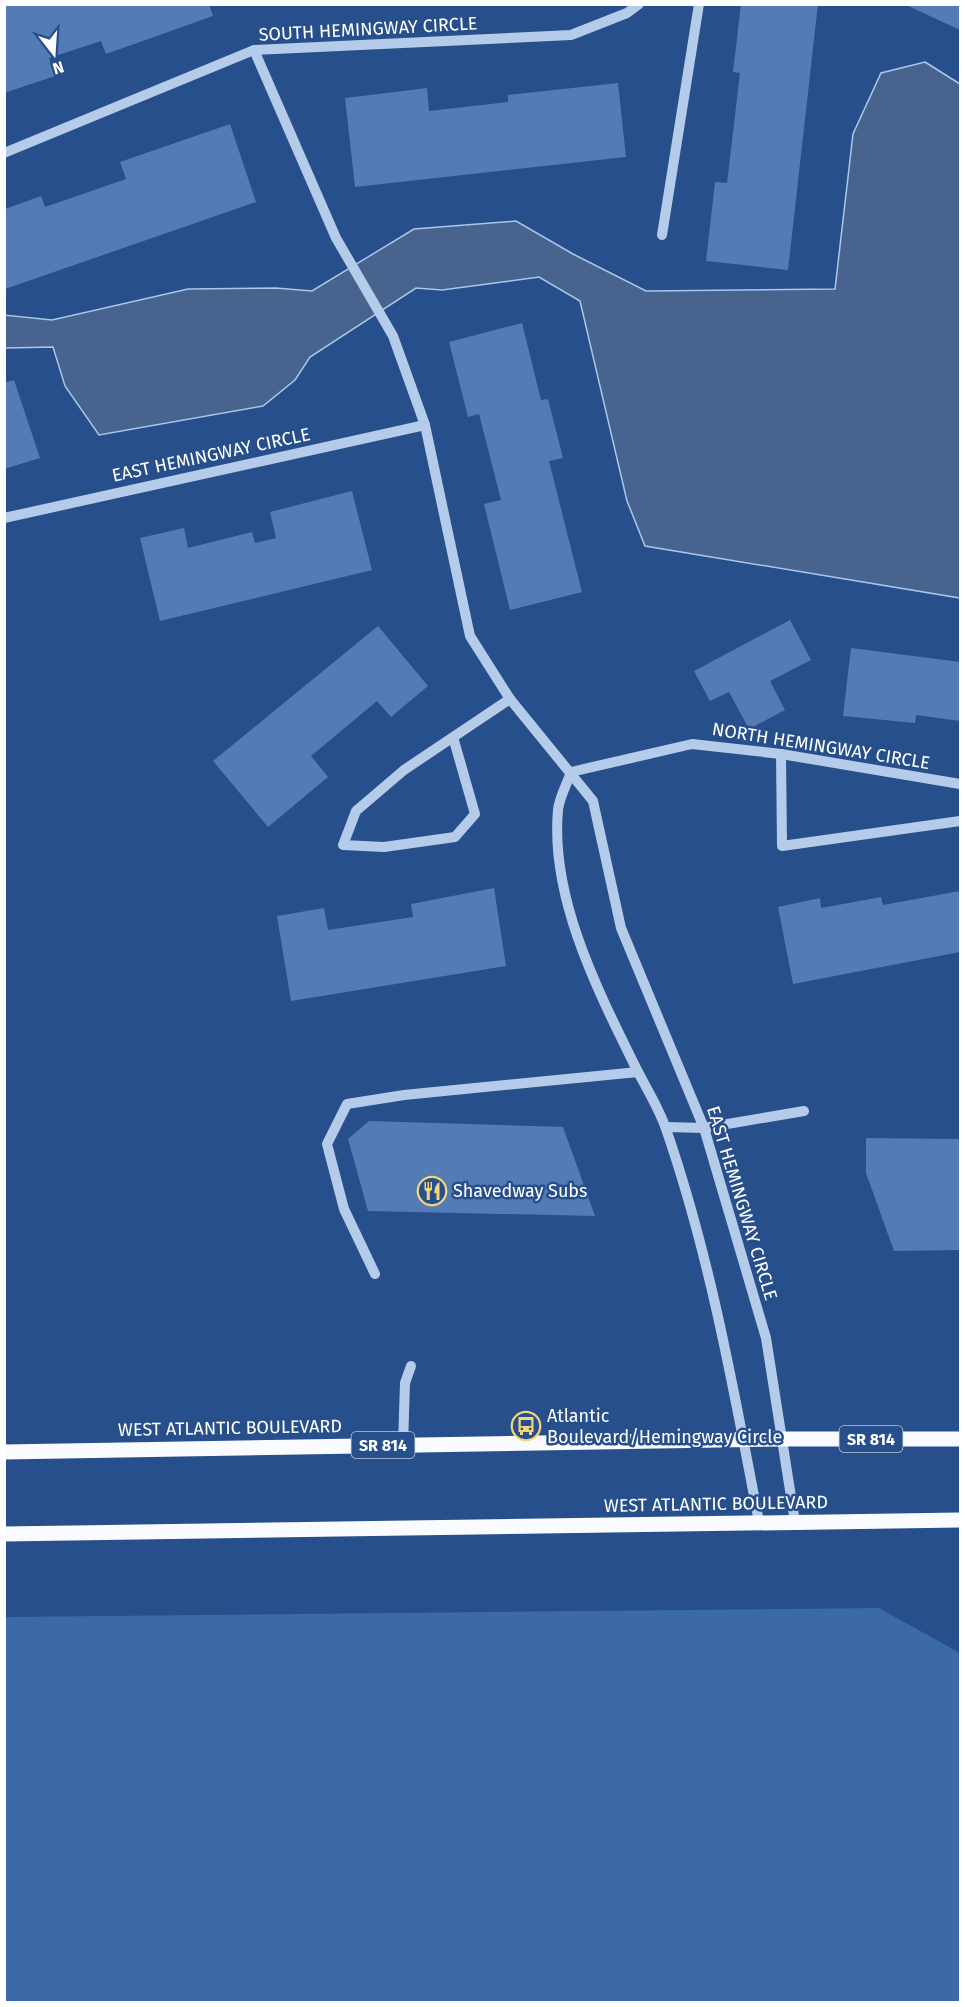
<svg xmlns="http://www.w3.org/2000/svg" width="965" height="2007" viewBox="0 0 965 2007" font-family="'Fira Sans',sans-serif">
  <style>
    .green { fill: #3c69a8 }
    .water { fill: #47638e; stroke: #aac6ea; stroke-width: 1.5 }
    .building { fill: #547bb4 }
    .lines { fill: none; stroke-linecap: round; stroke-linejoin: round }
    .minor { stroke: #b5cbea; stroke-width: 10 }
    .major { stroke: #f9fbfe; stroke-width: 15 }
    .labels { text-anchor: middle; stroke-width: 5; stroke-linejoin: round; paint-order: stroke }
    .shield { fill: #274f8b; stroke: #becadc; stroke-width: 1.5 }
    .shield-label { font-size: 16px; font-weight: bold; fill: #fff }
    .street-label { font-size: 18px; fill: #fff; stroke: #274f8b }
    .poi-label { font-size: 18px; fill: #fff; stroke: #274f8b; text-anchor: start }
  </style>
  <rect width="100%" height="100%" fill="#274f8b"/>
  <path class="green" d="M879,1608L960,1653V2002H5V1617Z"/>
  <path class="water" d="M925,62L960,84V598L645,546L627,501L580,301L539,277L442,290L416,288L310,357L295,380L263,406L99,435L65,386L53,347L5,348L4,315L52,320L188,289L276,288L312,291L414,229L516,221L573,254L646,291L835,289L853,134L881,73Z"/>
  <g class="building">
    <path d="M8,4H209L213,16L106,54L101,41L49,58L55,76L4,93V6Z"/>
    <path d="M741,4H818L788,270L706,261L715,182L727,183L740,73L733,72Z"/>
    <path d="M904,4H960V30Z"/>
    <path d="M618,83L626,157L355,187L345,98L427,88L429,111L508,102V95Z"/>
    <path d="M230,124L256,202L5,289V209L41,196L45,207L126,179L120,162Z"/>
    <path d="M522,323L541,400L548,399L563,458L549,461L582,592L510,610L484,504L501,500L479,414L468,417L449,342Z"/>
    <path d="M14,380L40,458L4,469V383Z"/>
    <path d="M352,491L372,570L160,621L140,538L184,528L188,548L252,532L255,543L276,538L270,512Z"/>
    <path d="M790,620L811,660L770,681L785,710L749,729L729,692L710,701L694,671Z"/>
    <path d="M378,626L428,686L391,717L377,701L311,756L328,777L268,827L213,761Z"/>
    <path d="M851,648L960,662V721L916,715L915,723L843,716Z"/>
    <path d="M494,888L506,966L291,1001L277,916L324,908L328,930L413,917L411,904Z"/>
    <path d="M960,891V952L793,984L778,907L820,898L821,908L881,897L883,905Z"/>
    <path d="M369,1121L563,1127L595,1216L368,1211L348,1139Z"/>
    <path d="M866,1138L960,1139V1250L894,1251L866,1173Z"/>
  </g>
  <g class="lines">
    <g class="minor">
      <path d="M254,50L336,238L393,336L425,425L470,636L510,699L593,801L621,928L704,1128L766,1338L795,1522"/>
      <path d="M4,153L254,50L571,35L627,13L639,4"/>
      <path d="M662,235L699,4"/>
      <path d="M4,518L425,425"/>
      <path d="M453,737L475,814L455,837L384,847L343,845L356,811L404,770L510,699"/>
      <path d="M781,754L782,846L960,821"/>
      <path d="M571,772C567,784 559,798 558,810C550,898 598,991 636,1068C646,1088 659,1108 666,1129C710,1256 734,1391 759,1522"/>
      <path d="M571,772L692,744L781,754L960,784"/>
      <path d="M666,1127L704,1128L804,1111"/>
      <path d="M375,1274L344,1209L327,1144L347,1104L404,1095L638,1072"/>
      <path d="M403,1445L405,1383L411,1366"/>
    </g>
    <g class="major">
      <path d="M4,1452L782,1439H960"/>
      <path d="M4,1534L960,1520"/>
    </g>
  </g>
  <defs>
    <g id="restaurant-ring" transform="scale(1.5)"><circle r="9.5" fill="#274f8b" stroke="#f2d47b" stroke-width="1.5"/><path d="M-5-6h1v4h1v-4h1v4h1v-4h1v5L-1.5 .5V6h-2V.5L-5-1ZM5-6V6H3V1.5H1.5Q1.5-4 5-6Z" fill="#f2d47b"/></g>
    <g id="bus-ring" transform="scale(1.5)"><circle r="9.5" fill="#274f8b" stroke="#f2d47b" stroke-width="1.5"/><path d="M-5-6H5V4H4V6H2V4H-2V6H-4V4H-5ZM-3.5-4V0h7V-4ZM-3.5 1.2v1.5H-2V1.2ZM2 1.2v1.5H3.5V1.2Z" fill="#f2d47b"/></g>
  </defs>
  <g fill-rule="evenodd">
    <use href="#restaurant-ring" x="432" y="1191"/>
    <use href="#bus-ring" x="526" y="1426"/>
  </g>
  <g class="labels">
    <g class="shield">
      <rect x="839.5" y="1426" width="63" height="26" rx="4.5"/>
      <rect x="351.5" y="1432" width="63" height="26" rx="4.5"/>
    </g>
    <g class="shield-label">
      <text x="871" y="1445">SR 814</text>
      <text x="383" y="1451">SR 814</text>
    </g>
    <g class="street-label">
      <text transform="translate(368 29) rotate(-3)" y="6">SOUTH HEMINGWAY CIRCLE</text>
      <text transform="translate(211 455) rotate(-12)" y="6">EAST HEMINGWAY CIRCLE</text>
      <text transform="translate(821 746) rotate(9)" y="6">NORTH HEMINGWAY CIRCLE</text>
      <text transform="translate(742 1203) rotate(73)" y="6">EAST HEMINGWAY CIRCLE</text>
      <text transform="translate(230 1428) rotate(-1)" y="6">WEST ATLANTIC BOULEVARD</text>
      <text transform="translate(716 1504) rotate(-1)" y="6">WEST ATLANTIC BOULEVARD</text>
    </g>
    <g class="poi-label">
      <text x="453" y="1197">Shavedway Subs</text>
      <text x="547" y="1422">Atlantic<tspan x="547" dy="21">Boulevard/Hemingway Circle</tspan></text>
    </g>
  </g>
  <rect width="965" height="2007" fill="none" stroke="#ffffff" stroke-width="12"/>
  <g transform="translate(54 54) rotate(163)" stroke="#274f8b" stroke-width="4.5" paint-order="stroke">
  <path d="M0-4.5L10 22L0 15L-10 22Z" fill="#ffffff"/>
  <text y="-9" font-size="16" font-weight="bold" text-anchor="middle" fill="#ffffff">N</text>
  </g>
</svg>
